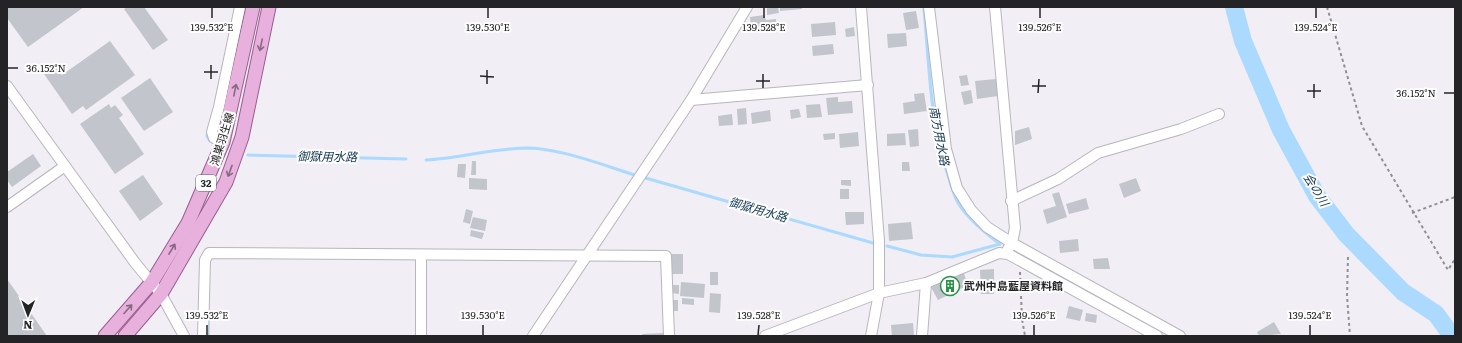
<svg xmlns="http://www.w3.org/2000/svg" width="1462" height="343" viewBox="0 0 1462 343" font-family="Literata,'Noto Sans JP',serif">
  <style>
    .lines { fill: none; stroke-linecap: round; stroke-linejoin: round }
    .stream { stroke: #abdafe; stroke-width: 3 }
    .river { stroke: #abdafe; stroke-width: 18 }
    .building { fill: #c3c5cc }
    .minor-casing { stroke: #b8b6bc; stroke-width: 12 }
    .major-casing { stroke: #995d8f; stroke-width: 15 }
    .path { stroke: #929095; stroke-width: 2; stroke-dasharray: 3 3; stroke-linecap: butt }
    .minor { stroke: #fff; stroke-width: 10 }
    .major { stroke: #e8b0dd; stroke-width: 13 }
    .oneway { stroke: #866a82 }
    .ticks { fill: none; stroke: #242426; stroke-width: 1.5 }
    .labels { text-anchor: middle; stroke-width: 4; stroke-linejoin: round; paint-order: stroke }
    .shield { fill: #fdfdfe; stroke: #656567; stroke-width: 1 }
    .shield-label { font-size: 10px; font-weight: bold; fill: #242426 }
    .street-label { font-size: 11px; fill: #242426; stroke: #fdfdfe }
    .poi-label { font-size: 11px; font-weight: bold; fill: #242426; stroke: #fdfdfe; text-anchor: start }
    .water-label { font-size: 12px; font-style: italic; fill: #13374f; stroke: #fdfdfe }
    .ticks-label { font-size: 10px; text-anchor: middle; fill: #242426; stroke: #fdfdfe; stroke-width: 4; stroke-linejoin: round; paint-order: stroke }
  </style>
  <rect width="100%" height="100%" fill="#f1eef5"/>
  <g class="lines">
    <g class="stream">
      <path d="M924,9C929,63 930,120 947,172C950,182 953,194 958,203C968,219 985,233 1000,244"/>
      <path d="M208,132L207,136L210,141"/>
      <path d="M248,155L406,159"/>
      <path d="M426,160C460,158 494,148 528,148C563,149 602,165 635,175"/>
      <path d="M642,177L873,243"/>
      <path d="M887,246L921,255L952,257L1000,244"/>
      <path d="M208,319V336"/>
    </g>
    <path class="river" d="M1234,7L1243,41L1281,130L1317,196L1346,234L1403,292L1436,314L1452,336"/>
  </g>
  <g class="building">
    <path d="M7,7H84L28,47L7,18Z"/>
    <path d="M127,7H144L168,40L153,50L124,9Z"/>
    <path d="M767,7H778L779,13L767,15Z"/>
    <path d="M780,7H802V9L780,11Z"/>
    <path d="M916,11L919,28L906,30L903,13Z"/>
    <path d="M764,15L766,20L776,19L777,27L751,29L750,17Z"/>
    <path d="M835,22L836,35L812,37L811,24Z"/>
    <path d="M854,27L855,36L846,37L845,29Z"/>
    <path d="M906,33L907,46L888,48L887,34Z"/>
    <path d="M110,41L135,75L86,110L83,106L72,114L44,74L55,66L62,75Z"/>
    <path d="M833,44L834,54L813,56L812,46Z"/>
    <path d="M967,75L969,85L961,86L959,76Z"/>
    <path d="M150,78L173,112L144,131L121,98Z"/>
    <path d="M996,79L998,96L977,99L975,81Z"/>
    <path d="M971,90L973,103L964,105L961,92Z"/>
    <path d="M924,93L927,111L904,114L903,103L915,101L914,94Z"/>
    <path d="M838,97V102L852,101L853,113L828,115L826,98Z"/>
    <path d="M109,104L111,108L115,105L123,115L119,118L144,154L115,174L80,124Z"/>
    <path d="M820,104L822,117L807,118L806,105Z"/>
    <path d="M746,108L747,124L738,125L737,109Z"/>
    <path d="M799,109L801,117L791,119L790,110Z"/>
    <path d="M770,110L771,121L752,124L751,113Z"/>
    <path d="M732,114L733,125L719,126L718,116Z"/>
    <path d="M1029,127L1032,139L1015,145V131Z"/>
    <path d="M918,129L919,146L910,147L908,130Z"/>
    <path d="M858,132L859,146L840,148L839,134Z"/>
    <path d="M835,133V139L824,140L823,134Z"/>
    <path d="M905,133L906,145L887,146V134Z"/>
    <path d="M33,154L41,166L12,187L7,180V172Z"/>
    <path d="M472,161H476V175H471Z"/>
    <path d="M902,162H909L910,171H902Z"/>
    <path d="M458,164H466L465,178L457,177Z"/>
    <path d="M143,175L163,204L140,221L119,191Z"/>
    <path d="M469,178L487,179V190L469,189Z"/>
    <path d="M1136,178L1141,191L1124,198L1119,184Z"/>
    <path d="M841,180H851V186L841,185Z"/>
    <rect x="840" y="189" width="9" height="10"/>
    <path d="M1059,192L1067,217L1047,224L1043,210L1056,206L1052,194Z"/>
    <path d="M1086,198L1089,209L1069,214L1066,204Z"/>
    <path d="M466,209L473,211L470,224L463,222Z"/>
    <path d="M845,212H864V224L846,225Z"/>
    <path d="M473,217L487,220L485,231L470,228Z"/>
    <path d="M911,222L913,239L889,241L888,224Z"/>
    <path d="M471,230L484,233L482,239L470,236Z"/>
    <path d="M1078,239L1079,251L1060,253L1059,241Z"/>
    <path d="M671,254H683V274H670Z"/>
    <path d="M1108,258L1110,269H1094L1093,259Z"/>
    <path d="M994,269V294H981L980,270Z"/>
    <path d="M963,271L968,285L938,300L931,287Z"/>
    <rect x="710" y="272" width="8" height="13"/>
    <path d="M7,279L47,336H7Z"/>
    <path d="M681,282L705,284L704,298L680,296Z"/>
    <path d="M671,285H679V294L671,293Z"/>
    <path d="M710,293L721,294L720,313L709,312Z"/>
    <path d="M682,298L694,299V305L682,304Z"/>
    <path d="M673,300H678V311H672Z"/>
    <path d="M1069,306L1083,310L1080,321L1066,318Z"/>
    <path d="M1086,313L1097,315L1096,323L1085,321Z"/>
    <path d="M1274,322L1281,334L1259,336L1257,332Z"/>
    <path d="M913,323L914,336H892L891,325Z"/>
    <path d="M664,333V336H642V334Z"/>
  </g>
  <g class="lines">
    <g class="minor-casing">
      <g id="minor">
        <path d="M861,7L879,241V293L871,336"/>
        <path d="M929,7L946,149L957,188L971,210L987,227L1012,243L1180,336"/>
        <path d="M995,7L1015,228L1012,243L1008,249"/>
        <path d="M7,86L136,264L161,294L184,336"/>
        <path d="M691,100L868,85"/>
        <path d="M223,142L214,138L212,132L219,107L240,7"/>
        <path d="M1011,201L1058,179L1098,153L1181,129L1219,114"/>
        <path d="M7,207L65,166"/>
        <path d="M421,255V336"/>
        <path d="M203,336L205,260L209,253L666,256L669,336"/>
        <path d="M533,336L691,100L747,7"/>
        <path d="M765,336L879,293L926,283L999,253L1008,254L1157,336"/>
        <path d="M922,336L926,283"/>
      </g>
    </g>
    <g class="major-casing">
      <g id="major">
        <path d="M105,336L152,282L188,223L223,142L253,7"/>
        <path d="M125,336L161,294L226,182L242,137L269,7"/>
      </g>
    </g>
    <g class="path">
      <path d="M1327,7L1362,126L1448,270L1455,259"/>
      <path d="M1412,213L1455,197"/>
      <path d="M1348,257L1347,296L1350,336"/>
      <path d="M1020,272L1022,319L1025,336"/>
    </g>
    <use href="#minor" class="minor"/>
    <use href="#major" class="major"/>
  </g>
  <defs><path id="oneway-shaft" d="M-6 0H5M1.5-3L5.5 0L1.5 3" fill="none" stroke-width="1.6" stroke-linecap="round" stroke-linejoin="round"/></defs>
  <g class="oneway">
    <use href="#oneway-shaft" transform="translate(261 45) rotate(102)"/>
    <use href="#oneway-shaft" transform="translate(235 90) rotate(-79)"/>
    <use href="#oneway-shaft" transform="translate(230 171) rotate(110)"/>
    <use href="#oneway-shaft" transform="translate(172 249) rotate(-59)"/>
    <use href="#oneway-shaft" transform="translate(128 309) rotate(-48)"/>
  </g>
  <path class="ticks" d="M212,18V8M488,18V8M764,18V8M1040,18V8M1316,18V8M8,68H18M204,72H218M480,76L494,77M211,79V65M756,81H770M487,84V70M1032,86H1046M763,88V74M1307,91H1321M1038,93L1039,79M1444,93H1454M1314,98V84M207,335V325M483,335V325M758,335L759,325M1034,335V325M1310,335V325"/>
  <defs>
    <g id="building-ring" transform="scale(1)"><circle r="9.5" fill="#fdfdfe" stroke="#2a9249" stroke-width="1.5"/><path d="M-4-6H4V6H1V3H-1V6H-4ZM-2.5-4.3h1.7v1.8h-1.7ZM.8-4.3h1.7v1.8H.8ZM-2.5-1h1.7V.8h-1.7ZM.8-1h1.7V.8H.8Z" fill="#2a9249"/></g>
  </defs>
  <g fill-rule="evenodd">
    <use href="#building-ring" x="950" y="286"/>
  </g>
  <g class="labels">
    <rect class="shield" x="196" y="175" width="20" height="16" rx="3"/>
    <g class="shield-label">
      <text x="206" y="187">32</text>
    </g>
    <g class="street-label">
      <text transform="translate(222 139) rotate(-73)" y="4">鴻巣羽生線</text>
    </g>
    <g class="poi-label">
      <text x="964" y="290">武州中島藍屋資料館</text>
    </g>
    <g class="water-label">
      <text transform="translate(939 136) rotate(79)" y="4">南方用水路</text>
      <text transform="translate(327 157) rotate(1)" y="4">御獄用水路</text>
      <text transform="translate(1316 190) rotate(58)" y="4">会の川</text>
      <text transform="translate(758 210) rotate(16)" y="4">御獄用水路</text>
    </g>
  </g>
  <g class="ticks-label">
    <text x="212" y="31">139.532°E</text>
    <text x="488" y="31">139.530°E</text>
    <text x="764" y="31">139.528°E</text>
    <text x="1040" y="31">139.526°E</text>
    <text x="1316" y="31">139.524°E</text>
    <text x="46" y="72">36.152°N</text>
    <text x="1416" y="97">36.152°N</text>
    <text x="207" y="319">139.532°E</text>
    <text x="483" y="319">139.530°E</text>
    <text x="759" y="319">139.528°E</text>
    <text x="1034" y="319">139.526°E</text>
    <text x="1310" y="319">139.524°E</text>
  </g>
  <rect width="1462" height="343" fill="none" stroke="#242426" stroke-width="16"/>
  <g transform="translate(28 315) rotate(181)" stroke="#fdfdfe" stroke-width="3" paint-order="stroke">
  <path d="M0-3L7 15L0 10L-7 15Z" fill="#242426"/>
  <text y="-6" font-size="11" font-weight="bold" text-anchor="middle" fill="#242426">N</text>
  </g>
</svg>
